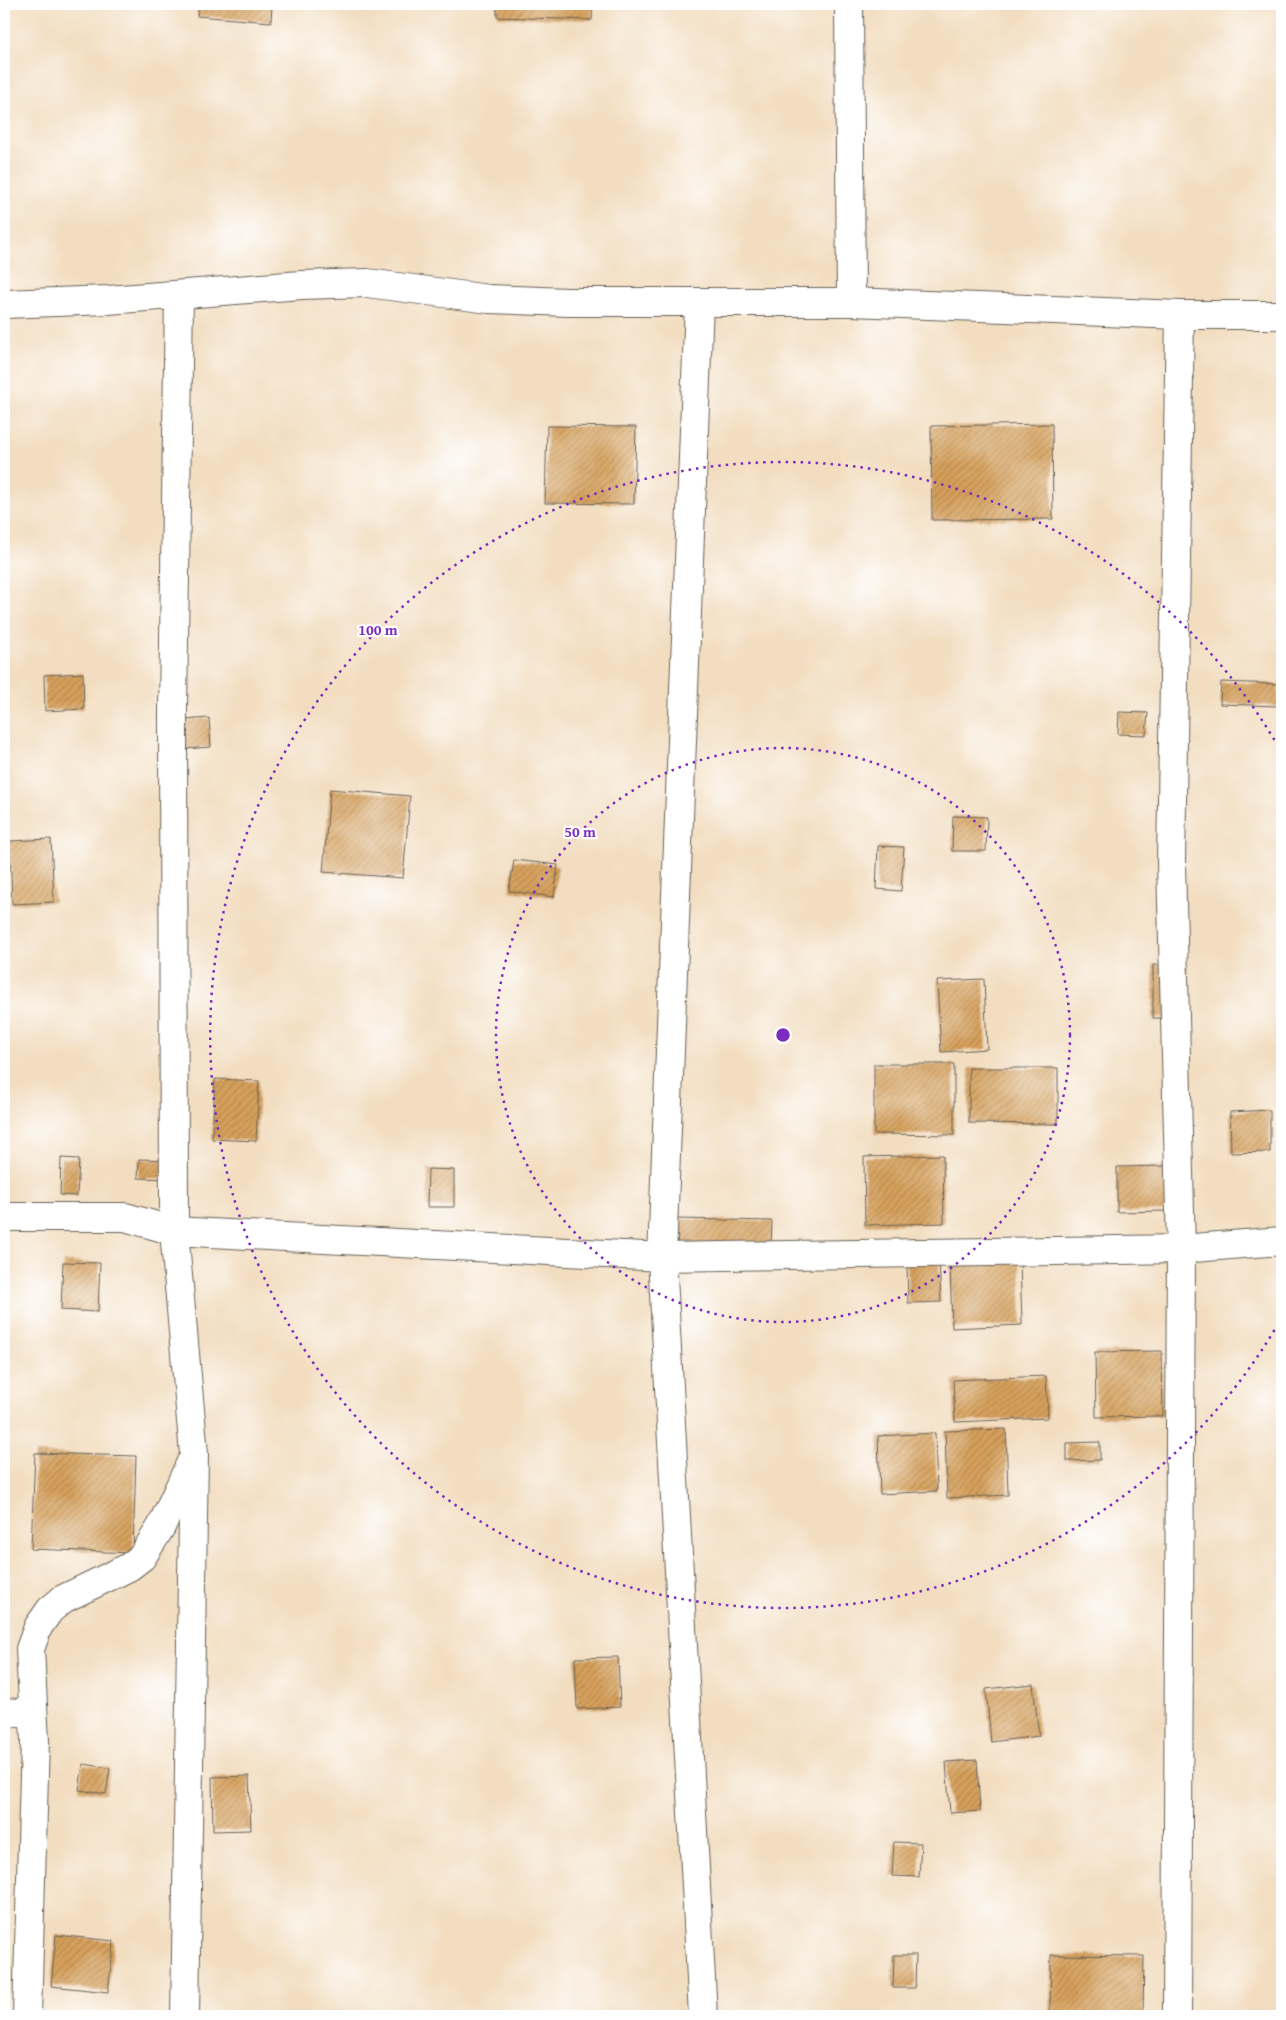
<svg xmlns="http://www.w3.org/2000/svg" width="1286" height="2020" viewBox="0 0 1286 2020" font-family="'Gentium Book Plus',serif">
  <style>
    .building { fill: url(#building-hatch) }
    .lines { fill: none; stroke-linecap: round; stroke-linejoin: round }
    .minor-casing { stroke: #676055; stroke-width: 30 }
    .minor { stroke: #fff; stroke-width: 28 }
    .ring { fill: none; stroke: #7b2cbf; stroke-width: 2.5; stroke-dasharray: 2.5 5 }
    .centre { fill: #7b2cbf; stroke: #fff; stroke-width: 2.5 }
    .ring-label { font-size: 15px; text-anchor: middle; font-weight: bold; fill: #7b2cbf; stroke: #fff; stroke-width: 4.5; stroke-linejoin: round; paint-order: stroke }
  </style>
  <defs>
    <pattern id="building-hatch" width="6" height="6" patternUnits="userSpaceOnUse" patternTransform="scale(1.25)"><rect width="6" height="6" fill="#d7a15c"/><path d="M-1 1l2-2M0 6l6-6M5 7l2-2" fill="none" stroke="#ae824b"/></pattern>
  </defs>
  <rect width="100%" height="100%" fill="#fff"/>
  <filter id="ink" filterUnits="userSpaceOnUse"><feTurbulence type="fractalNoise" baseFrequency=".02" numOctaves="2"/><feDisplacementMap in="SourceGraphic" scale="10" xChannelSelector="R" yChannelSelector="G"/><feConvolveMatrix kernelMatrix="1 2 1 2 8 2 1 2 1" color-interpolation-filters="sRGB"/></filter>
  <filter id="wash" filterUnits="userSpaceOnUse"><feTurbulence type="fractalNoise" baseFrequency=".0096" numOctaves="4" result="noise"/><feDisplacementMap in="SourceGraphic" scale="20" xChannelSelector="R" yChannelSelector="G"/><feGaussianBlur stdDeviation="1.12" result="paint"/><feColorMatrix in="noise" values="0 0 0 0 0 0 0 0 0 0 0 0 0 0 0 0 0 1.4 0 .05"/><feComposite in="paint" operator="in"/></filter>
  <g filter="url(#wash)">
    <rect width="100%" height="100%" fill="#f2ddc0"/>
    <g id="blocks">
      <g class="building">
        <path d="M199,4H272L271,22L197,16Z"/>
        <path d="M497,4H593L592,20L497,17Z"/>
        <path d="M1052,424L1053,519L932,520L931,426Z"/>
        <path d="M547,426L636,427L634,504L545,503Z"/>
        <path d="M83,673L84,709L45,711L44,675Z"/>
        <path d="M1221,682L1279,684L1278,706L1220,704Z"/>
        <path d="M1119,712L1148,713L1146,735L1118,734Z"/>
        <path d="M209,718L211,747L185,749L183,720Z"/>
        <path d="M330,789L410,796L403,878L323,872Z"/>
        <path d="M953,816L987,817L986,851H952Z"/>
        <path d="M51,839L54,902L12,904L10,841Z"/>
        <path d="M878,846L904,847L901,891L876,889Z"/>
        <path d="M514,860L558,865L554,897L509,891Z"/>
        <rect x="1153" y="965" width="34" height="53"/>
        <path d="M984,979L987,1049L941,1052L937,981Z"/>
        <path d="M874,1064H954V1135L874,1134Z"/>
        <path d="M969,1068H1058V1124L969,1123Z"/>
        <path d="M215,1079L259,1081L256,1141L212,1139Z"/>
        <path d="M1270,1110V1152L1231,1153L1230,1112Z"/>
        <path d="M943,1155L944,1223L865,1225L864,1157Z"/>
        <path d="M61,1158L79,1159L77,1196L60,1195Z"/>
        <path d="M139,1159L168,1160V1179L138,1178Z"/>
        <path d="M1166,1166L1167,1211L1117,1212V1167Z"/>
        <path d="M428,1169L454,1170V1207H427Z"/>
        <path d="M677,1219L772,1221L771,1248L677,1246Z"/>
        <path d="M939,1260L941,1302L908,1303L907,1262Z"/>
        <path d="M1020,1260L1022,1325L952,1328L950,1263Z"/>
        <path d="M63,1262L100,1263L98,1312L61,1310Z"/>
        <path d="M1162,1351L1163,1416L1096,1417L1095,1352Z"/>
        <path d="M1046,1376L1048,1418L955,1422L953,1380Z"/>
        <path d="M1006,1429L1008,1495L947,1498L945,1431Z"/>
        <path d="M935,1433L937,1491L880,1494L878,1436Z"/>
        <path d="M1100,1442V1460L1067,1461V1443Z"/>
        <path d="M35,1453L136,1456L133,1553L31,1549Z"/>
        <path d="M618,1657L620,1707L577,1709L575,1658Z"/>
        <path d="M1033,1684L1039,1736L991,1742L986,1689Z"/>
        <path d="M977,1760L980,1811L950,1813L946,1762Z"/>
        <path d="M83,1764L110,1768L106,1794L79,1790Z"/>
        <path d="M249,1776L251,1830L213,1831L212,1777Z"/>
        <path d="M894,1842L921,1843L919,1877L892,1876Z"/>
        <path d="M56,1935L114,1941L108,1992L51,1986Z"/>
        <path d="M894,1955H916L915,1988H893Z"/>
        <path d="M1051,1955L1144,1956L1143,2016H1050Z"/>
      </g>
    </g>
  </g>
  <g filter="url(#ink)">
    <use href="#blocks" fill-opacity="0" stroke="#676055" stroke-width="1"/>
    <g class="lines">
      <g class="minor-casing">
        <g id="minor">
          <path d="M849,4L851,302"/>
          <path d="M179,295L173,710L174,1231L194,1454L185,2016"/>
          <path d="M699,302L662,1257L703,2016"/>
          <path d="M4,304L108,300L301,285L367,283L489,299L568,302H851L1180,315H1282"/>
          <path d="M4,1217H125L174,1231L662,1257L1181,1249L1282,1241"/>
          <path d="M4,1712L33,1714"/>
          <path d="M27,2016L35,1741L30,1649L38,1627L50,1610L63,1599L129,1567L142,1557L161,1527L190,1464"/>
          <path d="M1177,2016L1181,1249L1171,863L1180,315"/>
        </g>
      </g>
      <use href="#minor" class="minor"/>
    </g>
  </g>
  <g class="ring">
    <circle cx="783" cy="1035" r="287"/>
    <path d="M1282 1317A573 573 0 1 1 1282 753"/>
  </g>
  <circle cx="783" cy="1035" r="8" class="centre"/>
  <g class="ring-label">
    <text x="378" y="635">100 m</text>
    <text x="580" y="837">50 m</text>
  </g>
  <rect width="1286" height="2020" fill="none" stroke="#fff" stroke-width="20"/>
</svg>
